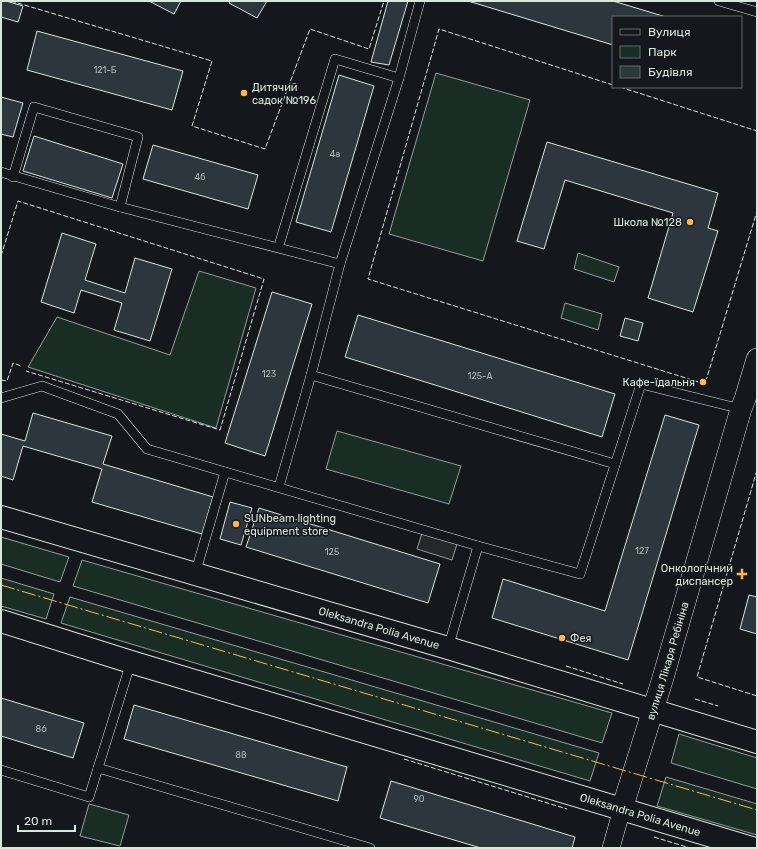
<svg xmlns="http://www.w3.org/2000/svg" width="758" height="849" viewBox="0 0 758 849" font-family="Rubik,sans-serif">
  <style>
    .green { fill: #1a2d24; stroke: #939e99 }
    .parking { fill: #24282b; stroke: #939e99 }
    .building { fill: #2c363c; stroke: #d8e6dc }
    .lines { fill: none; stroke-linecap: round; stroke-linejoin: round }
    .service-casing { stroke: #d8e6dc; stroke-width: 10 }
    .minor-casing { stroke: #d8e6dc; stroke-width: 18 }
    .tertiary-casing { stroke: #d8e6dc; stroke-width: 22 }
    .primary-casing { stroke: #d8e6dc; stroke-width: 24 }
    .service { stroke: #14181c; stroke-width: 9 }
    .minor { stroke: #14181c; stroke-width: 17 }
    .tertiary { stroke: #14181c; stroke-width: 21 }
    .primary { stroke: #14181c; stroke-width: 22 }
    .fence { stroke: #d8e6dc; stroke-width: 1; stroke-dasharray: 5 2; stroke-linecap: butt }
    .power { stroke: #ffb74d; stroke-width: 1; stroke-dasharray: 14 3 2 3; stroke-linecap: butt }
    .poi-dot { fill: #ffb74d; stroke: #14181c; stroke-width: 1.5 }
    .labels { text-anchor: middle; stroke-width: 3; stroke-linejoin: round; paint-order: stroke }
    .number-label { font-size: 9px; fill: #adbab4 }
    .poi-label { font-size: 11px; fill: #d8e6dc; stroke: #14181c; text-anchor: start }
    .street-label { font-size: 11px; fill: #d8e6dc; stroke: #14181c }
  </style>
  <rect width="100%" height="100%" fill="#14181c"/>
  <g class="green">
    <path d="M436,73L530,100L483,261L389,234Z"/>
    <path d="M578,253L619,267L614,282L574,269Z"/>
    <path d="M199,271L256,288L216,428L28,367L57,317L170,355Z"/>
    <path d="M565,303L602,314L598,330L561,318Z"/>
    <path d="M337,431L461,466L449,504L326,469Z"/>
    <path d="M1,537L69,557L60,582L1,564Z"/>
    <path d="M82,560L612,713L602,743L73,586Z"/>
    <path d="M1,578L54,594L46,619L1,606Z"/>
    <path d="M70,597L599,753L590,781L61,623Z"/>
    <path d="M679,734L757,758V789L671,763Z"/>
    <path d="M666,777L757,804V835L657,806Z"/>
    <path d="M89,804L129,815L120,846L80,836Z"/>
  </g>
  <path class="parking" d="M423,530L458,541L452,560L417,549Z"/>
  <g class="building">
    <path d="M1,1H6L23,6L18,22L1,17Z"/>
    <path d="M149,1H181L174,14Z"/>
    <path d="M230,1H267L257,18L229,3Z"/>
    <path d="M388,1H408L389,65L371,62Z"/>
    <path d="M468,1H613L666,17H613V45Z"/>
    <path d="M37,31L183,71L172,110L27,70Z"/>
    <path d="M339,75L374,86L331,232L296,222Z"/>
    <path d="M1,97L23,103L13,137L1,134Z"/>
    <path d="M34,136L123,164L112,198L23,171Z"/>
    <path d="M547,142L718,193L708,228L718,231L693,312L648,298L673,213L565,180L544,249L517,241Z"/>
    <path d="M153,145L258,175L248,209L143,179Z"/>
    <path d="M62,233L96,244L85,280L125,293L135,258L172,269L150,341L114,330L122,303L81,290L74,313L41,302Z"/>
    <path d="M272,292L312,304L265,456L225,443Z"/>
    <path d="M358,315L615,394L602,437L345,357Z"/>
    <path d="M625,318L643,323L638,341L620,336Z"/>
    <path d="M33,413L112,436L103,464L213,497L202,534L92,502L102,469L23,446L13,480L1,476V434L25,441Z"/>
    <path d="M665,415L699,425L628,660L492,618L503,579L605,611Z"/>
    <path d="M230,502L252,508L241,545L220,539Z"/>
    <path d="M259,508L440,564L428,603L246,547Z"/>
    <path d="M749,595L757,597V634L740,629Z"/>
    <path d="M1,698L84,723L73,758L1,736Z"/>
    <path d="M134,705L347,767L338,801L124,739Z"/>
    <path d="M391,781L575,837L572,848H481L380,818Z"/>
  </g>
  <g class="lines">
    <g class="service-casing">
      <g id="service">
        <path d="M719,1L757,12"/>
        <path d="M1,172L120,207L340,264L311,375L615,464"/>
        <path d="M13,177L34,107L138,137L120,207"/>
        <path d="M280,242L335,59L399,78"/>
        <path d="M340,264L399,78L420,1"/>
        <path d="M1,398L42,386L118,414L147,449L478,546"/>
        <path d="M279,487L311,375"/>
        <path d="M195,574L225,472"/>
        <path d="M448,648L478,546L580,574L641,384L741,409"/>
        <path d="M98,768L131,662"/>
        <path d="M1,770L89,797L98,768L370,848"/>
      </g>
    </g>
    <g class="minor-casing">
      <path id="minor" d="M611,848L622,809"/>
    </g>
    <g class="tertiary-casing">
      <g id="tertiary">
        <path id="s1" d="M622,809L662,681L741,409L745,399L757,359"/>
      </g>
    </g>
    <g class="primary-casing">
      <g id="primary">
        <path id="s2" d="M1,517L448,648L757,742"/>
        <path id="s3" d="M1,621L131,662L752,848"/>
      </g>
    </g>
    <use href="#service" class="service"/>
    <use href="#minor" class="minor"/>
    <use href="#tertiary" class="tertiary"/>
    <use href="#primary" class="primary"/>
    <g class="fence">
      <path d="M11,1L212,61L192,126L265,149L310,29L369,49L384,1"/>
      <path d="M613,85L439,29L368,279L705,384L757,211"/>
      <path d="M620,87L757,131"/>
      <path d="M1,256L18,201L264,279L220,430L26,371"/>
      <path d="M1,380L7,381L13,363L21,366"/>
      <path d="M757,470L697,677L757,696"/>
      <path d="M566,666L623,684"/>
      <path d="M695,699L718,706"/>
      <path d="M404,759L567,809"/>
      <path d="M654,837L690,848"/>
    </g>
    <path class="power" d="M1,585L757,810"/>
  </g>
  <g class="poi-dot">
    <circle cx="244" cy="93" r="4"/>
    <circle cx="690" cy="222" r="4"/>
    <circle cx="703" cy="382" r="4"/>
    <circle cx="236" cy="524" r="4"/>
    <path d="M740 568h4v4h4v4h-4v4h-4v-4h-4v-4h4z"/>
    <circle cx="562" cy="638" r="4"/>
  </g>
  <g class="labels">
    <g class="number-label">
      <text x="105" y="73">121-Б</text>
      <text x="335" y="157">4а</text>
      <text x="200" y="180">4б</text>
      <text x="269" y="377">123</text>
      <text x="480" y="379">125-А</text>
      <text x="642" y="554">127</text>
      <text x="332" y="555">125</text>
      <text x="41" y="732">86</text>
      <text x="241" y="758">88</text>
      <text x="419" y="802">90</text>
    </g>
    <g class="poi-label">
      <text x="252" y="91">Дитячий<tspan x="252" dy="13">садок №196</tspan></text>
      <text x="682" y="226" text-anchor="end">Школа №128</text>
      <text x="695" y="386" text-anchor="end">Кафе-їдальня</text>
      <text x="244" y="522">SUNbeam lighting<tspan x="244" dy="13">equipment store</tspan></text>
      <text x="733" y="572" text-anchor="end">Онкологічний<tspan x="733" dy="13">диспансер</tspan></text>
      <text x="570" y="642">Фея</text>
    </g>
    <g class="street-label">
      <text dy="4" stroke="none"><textPath href="#s2" startOffset="394">Oleksandra Polia Avenue</textPath></text>
      <text dy="4" stroke="none"><textPath href="#s1" startOffset="155">вулиця Лікаря Ребініна</textPath></text>
      <text dy="4" stroke="none"><textPath href="#s3" startOffset="668">Oleksandra Polia Avenue</textPath></text>
    </g>
  </g>
  <rect width="758" height="849" fill="none" stroke="#d8e6dc" stroke-width="4"/>
  <rect x="612" y="16" width="130" height="72" fill="#14181c" stroke="#626a69"/>
  <rect x="620" y="29" width="20" height="6" fill="#14181c" stroke="#626a69"/>
  <text x="648" y="36" font-size="12" fill="#d8e6dc">Вулиця</text>
  <rect x="620" y="46" width="20" height="12" fill="#1a2d24" stroke="#626a69"/>
  <text x="648" y="56" font-size="12" fill="#d8e6dc">Парк</text>
  <rect x="620" y="66" width="20" height="12" fill="#2c363c" stroke="#626a69"/>
  <text x="648" y="76" font-size="12" fill="#d8e6dc">Будівля</text>
  <path d="M18 825v6h57v-6" fill="none" stroke="#d8e6dc" stroke-width="2"/>
  <text x="24" y="825" font-size="12" fill="#d8e6dc" stroke="#14181c" stroke-width="3" paint-order="stroke">20 m</text>
</svg>
